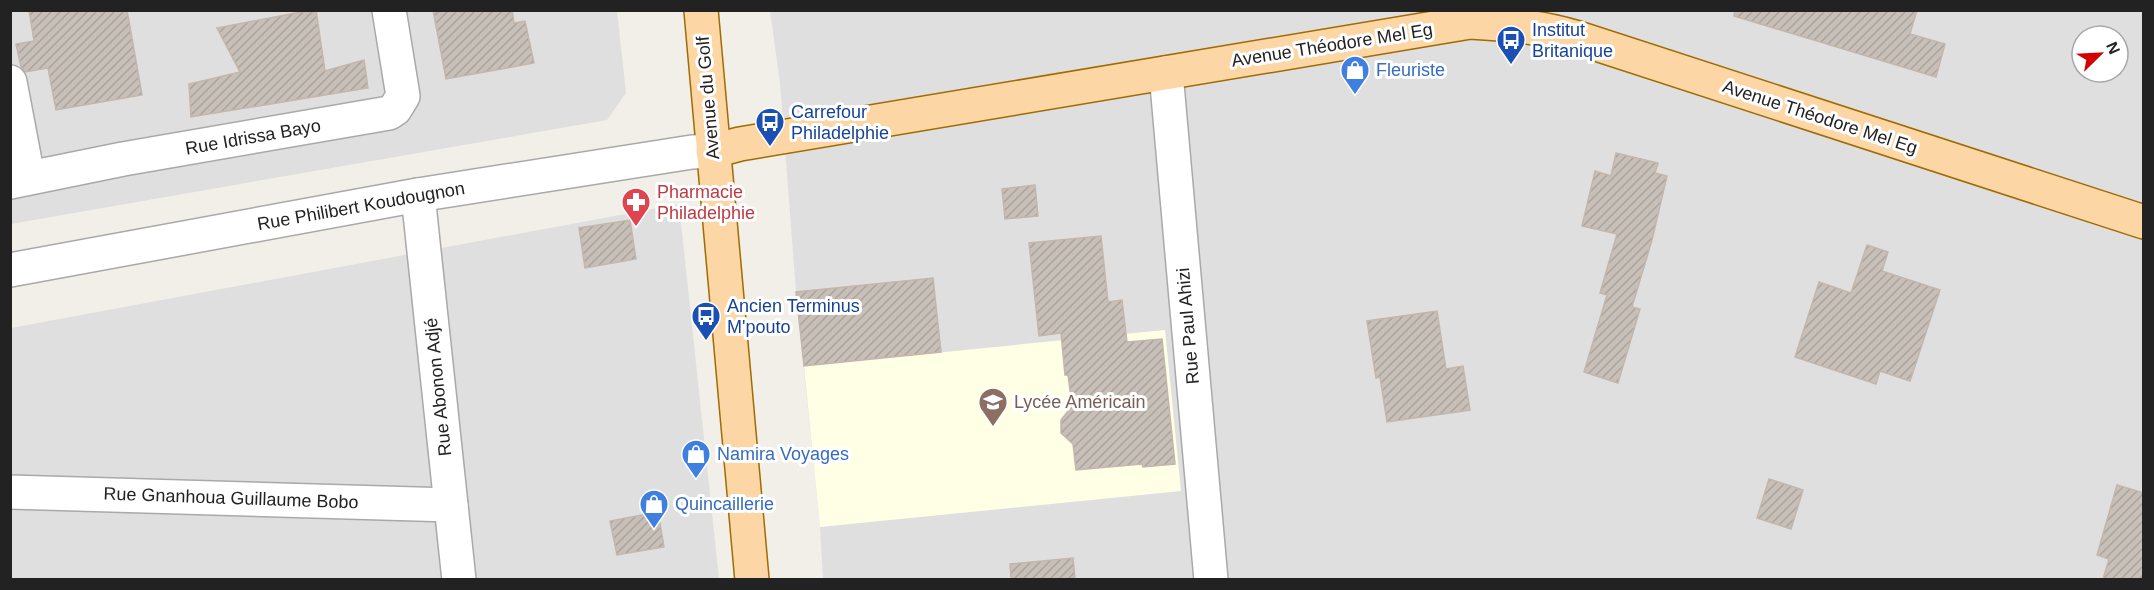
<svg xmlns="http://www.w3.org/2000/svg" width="2154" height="590" viewBox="0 0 2154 590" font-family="Arial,sans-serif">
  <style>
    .residential { fill: #e0dfdf; fill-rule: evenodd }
    .education { fill: #ffffe5 }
    .building { fill: url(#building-hatch); stroke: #c4b6ab; stroke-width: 1.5 }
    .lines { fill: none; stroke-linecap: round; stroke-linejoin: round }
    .minor-casing { stroke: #a9a9a9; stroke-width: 36 }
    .major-casing { stroke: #a06b00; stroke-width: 36 }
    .minor { stroke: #fff; stroke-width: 33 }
    .major { stroke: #fcd6a4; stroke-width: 33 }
    .labels { text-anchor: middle; stroke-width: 6; stroke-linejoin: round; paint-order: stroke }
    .transit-label { font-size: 18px; fill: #164399; stroke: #fff; text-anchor: start }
    .street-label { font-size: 18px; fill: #222; stroke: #fff }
    .shop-label { font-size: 18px; fill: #366cbe; stroke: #fff; text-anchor: start }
    .health-label { font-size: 18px; fill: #be3a42; stroke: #fff; text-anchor: start }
    .education-label { font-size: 18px; fill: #785e54; stroke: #fff; text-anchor: start }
  </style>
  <defs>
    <pattern id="building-hatch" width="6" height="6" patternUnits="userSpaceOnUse" patternTransform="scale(1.5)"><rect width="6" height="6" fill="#c7bfb8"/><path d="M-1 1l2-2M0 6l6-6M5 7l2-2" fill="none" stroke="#aba49e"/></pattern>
  </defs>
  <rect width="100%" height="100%" fill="#f2efe9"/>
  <g class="residential">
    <path d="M11,11H617L626,93L607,120L11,224Z"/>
    <path d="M770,11H2143V579H823L820,527L796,292L780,83ZM2082,36H2118V72H2082Z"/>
    <path d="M679,204L719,579L11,580V328Z"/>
  </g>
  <path class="education" d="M1165,330L1181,491L820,527L804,366Z"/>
  <g class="building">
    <path d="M29,10H127L142,95L56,110L48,68L25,72L21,67L16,44L34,41Z"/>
    <path d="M311,10H316L325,71L364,60L368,88L191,117L189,84L240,72L217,28Z"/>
    <path d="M433,10H512L514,23L525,21L534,63L446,79Z"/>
    <path d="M1735,10H1917L1910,34L1945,44L1936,77L1734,16Z"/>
    <path d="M1616,153L1658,163L1655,173L1667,176L1652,240L1632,307L1640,309L1618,383L1584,372L1607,295L1600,293L1617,234L1582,226L1595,171L1611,176Z"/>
    <path d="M1035,185L1038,216L1005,219L1002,189Z"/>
    <path d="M630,220L636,259L585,268L579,228Z"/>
    <path d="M1101,236L1108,302L1122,300L1127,342L1162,339L1175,464L1143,467L1142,464L1076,470L1073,444L1061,433V420L1072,406L1068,375H1065L1061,333L1039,336L1029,243Z"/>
    <path d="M1867,245L1888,252L1882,271L1940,290L1910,381L1880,371L1876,384L1795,357L1819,282L1851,293Z"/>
    <path d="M933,278L941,352L804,366L796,292Z"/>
    <path d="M1437,311L1446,369L1463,366L1470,410L1387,422L1380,377L1376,378L1367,321Z"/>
    <path d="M1769,479L1803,490L1791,529L1757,518Z"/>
    <path d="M2117,485L2144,493V579H2103L2109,559L2097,555Z"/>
    <path d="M658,512L664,547L617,555L610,521Z"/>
    <path d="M1073,558L1075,579H1011L1010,564Z"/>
  </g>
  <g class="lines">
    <g class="minor-casing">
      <g id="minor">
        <path d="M1166,73L1211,580"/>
        <path d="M10,82L28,177"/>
        <path d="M10,182L123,159L389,113L395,109L403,96L389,10"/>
        <path d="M418,195L459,580"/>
        <path d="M10,270L418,195L692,152L713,151"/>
        <path d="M10,492L451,505"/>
      </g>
    </g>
    <g class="major-casing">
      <g id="major">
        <path d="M701,10L752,580"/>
        <path d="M713,151L740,144L1470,22C1507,24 1542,27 1578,38L2144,222"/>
      </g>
    </g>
    <use href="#minor" class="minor"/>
    <use href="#major" class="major"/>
  </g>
  <defs>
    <g id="bus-pin" transform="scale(1.5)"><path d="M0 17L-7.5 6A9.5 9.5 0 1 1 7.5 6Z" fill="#1a4fb4" stroke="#fff"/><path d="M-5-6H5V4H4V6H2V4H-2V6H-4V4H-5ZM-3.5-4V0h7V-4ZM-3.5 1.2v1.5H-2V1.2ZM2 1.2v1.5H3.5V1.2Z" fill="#fff"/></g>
    <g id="shop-pin" transform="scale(1.5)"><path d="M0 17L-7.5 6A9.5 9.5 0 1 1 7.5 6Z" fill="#3f7fe0" stroke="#fff"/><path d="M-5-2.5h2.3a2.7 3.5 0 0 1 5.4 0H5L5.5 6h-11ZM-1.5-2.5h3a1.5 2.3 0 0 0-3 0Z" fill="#fff"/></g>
    <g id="pharmacy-pin" transform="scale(1.5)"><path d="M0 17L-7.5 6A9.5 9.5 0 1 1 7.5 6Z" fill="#e0444e" stroke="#fff"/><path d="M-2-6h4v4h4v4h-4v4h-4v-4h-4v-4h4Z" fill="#fff"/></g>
    <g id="school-pin" transform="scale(1.5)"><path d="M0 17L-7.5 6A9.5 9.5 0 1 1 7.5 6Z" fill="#8d6e63" stroke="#fff"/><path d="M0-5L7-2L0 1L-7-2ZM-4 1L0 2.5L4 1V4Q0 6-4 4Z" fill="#fff"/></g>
  </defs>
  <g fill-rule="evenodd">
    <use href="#bus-pin" x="1511" y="40"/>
    <use href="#shop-pin" x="1355" y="70"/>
    <use href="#bus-pin" x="770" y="122"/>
    <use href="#pharmacy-pin" x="636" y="202"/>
    <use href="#bus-pin" x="706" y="316"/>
    <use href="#school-pin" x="993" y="402"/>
    <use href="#shop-pin" x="696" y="454"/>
    <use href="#shop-pin" x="654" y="504"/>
  </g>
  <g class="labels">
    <g class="transit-label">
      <text x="1532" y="36">Institut<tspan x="1532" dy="21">Britanique</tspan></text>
      <text x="791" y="118">Carrefour<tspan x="791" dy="21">Philadelphie</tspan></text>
      <text x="727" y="312">Ancien Terminus<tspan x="727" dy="21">M'pouto</tspan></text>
    </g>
    <g class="street-label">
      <text transform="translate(1332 45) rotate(-9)" y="6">Avenue Théodore Mel Eg</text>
      <text transform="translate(708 98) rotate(-95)" y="6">Avenue du Golf</text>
      <text transform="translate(1820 117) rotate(18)" y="6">Avenue Théodore Mel Eg</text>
      <text transform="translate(253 137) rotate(-10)" y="6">Rue Idrissa Bayo</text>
      <text transform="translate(361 206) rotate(-10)" y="6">Rue Philibert Koudougnon</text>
      <text transform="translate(1188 326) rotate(-95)" y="6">Rue Paul Ahizi</text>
      <text transform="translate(438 387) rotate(-96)" y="6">Rue Abonon Adjé</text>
      <text transform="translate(231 498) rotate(2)" y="6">Rue Gnanhoua Guillaume Bobo</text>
    </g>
    <g class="shop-label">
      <text x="1376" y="76">Fleuriste</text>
      <text x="717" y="460">Namira Voyages</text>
      <text x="675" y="510">Quincaillerie</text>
    </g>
    <g class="health-label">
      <text x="657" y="198">Pharmacie<tspan x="657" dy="21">Philadelphie</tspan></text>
    </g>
    <g class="education-label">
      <text x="1014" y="408">Lycée Américain</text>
    </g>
  </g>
  <rect width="2154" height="590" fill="none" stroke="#222222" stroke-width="24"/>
  <g transform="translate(2100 54) rotate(66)"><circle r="28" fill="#ffffff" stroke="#a7a7a7" stroke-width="1.5"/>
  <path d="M0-4.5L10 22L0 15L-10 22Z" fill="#d40000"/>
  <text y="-9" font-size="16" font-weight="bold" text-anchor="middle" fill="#222222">N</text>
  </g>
</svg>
